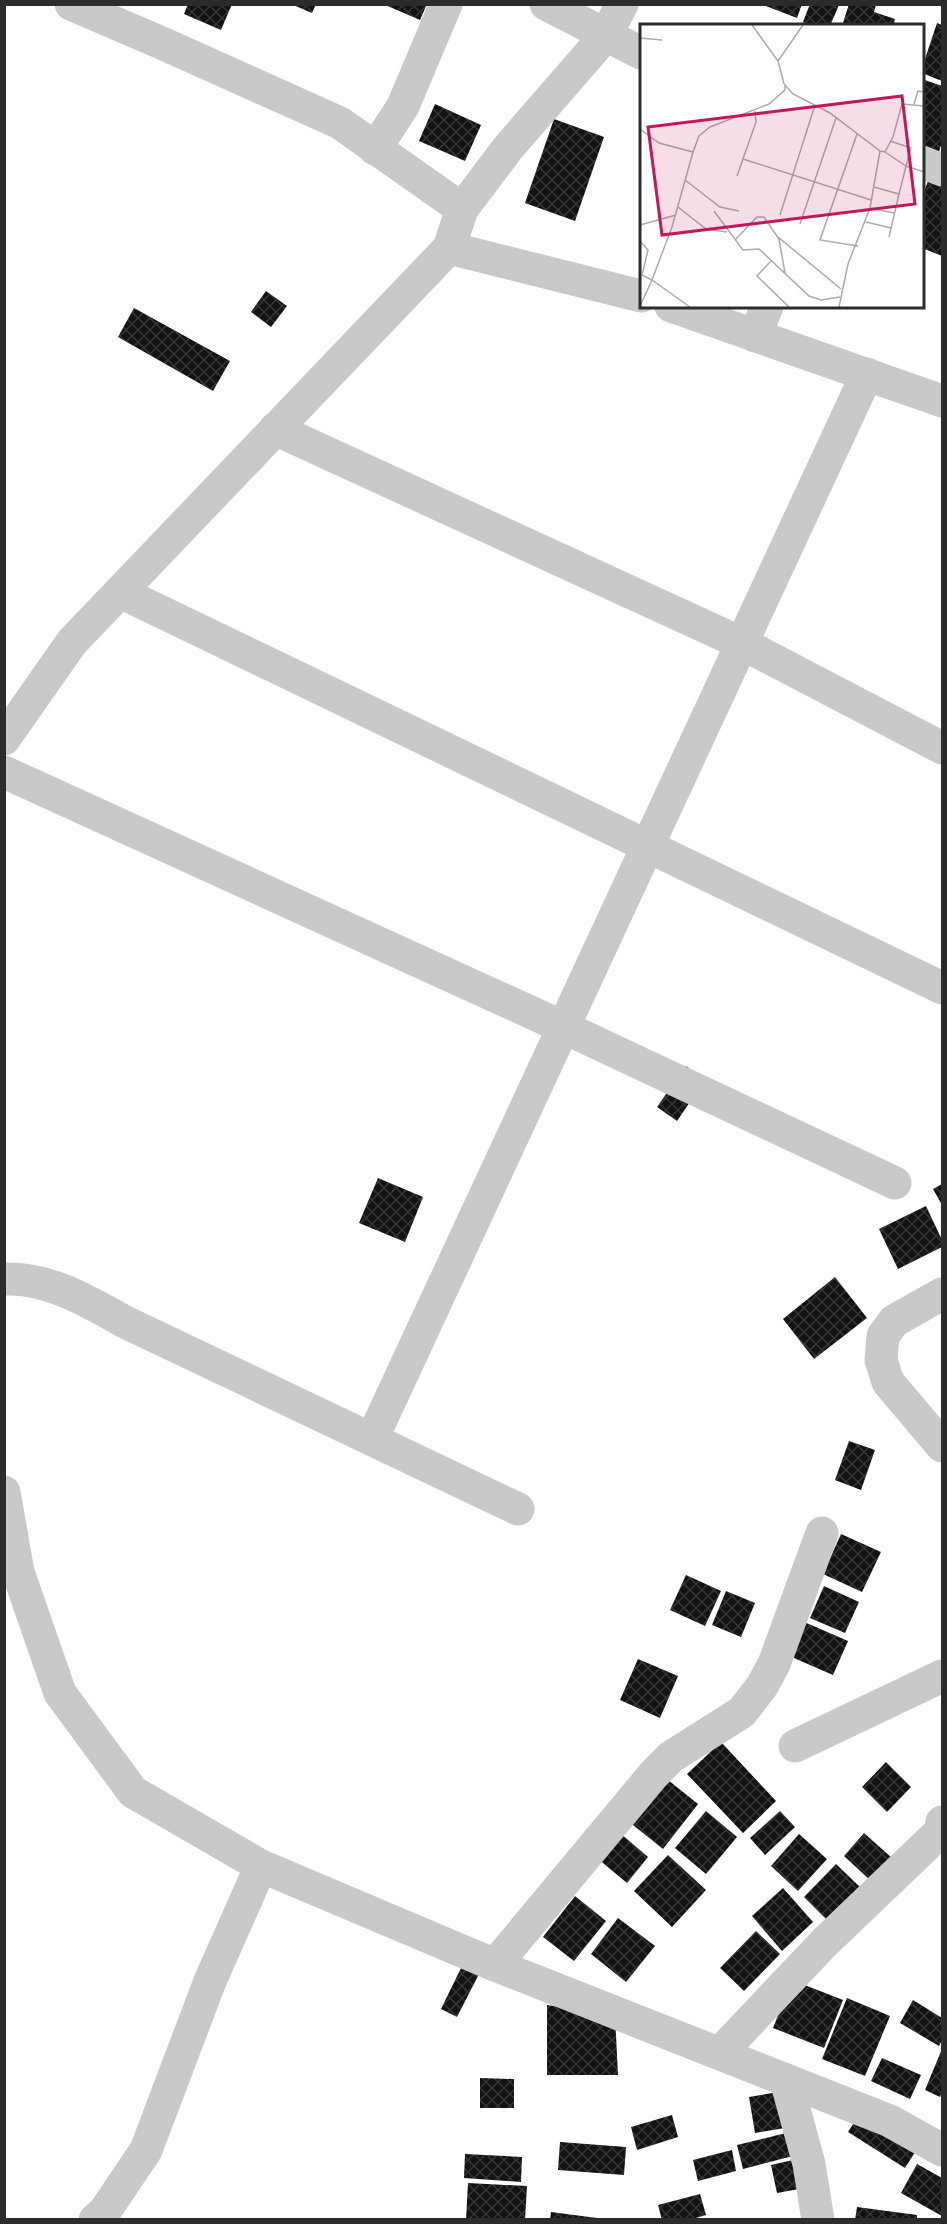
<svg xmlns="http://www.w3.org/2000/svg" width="947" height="2224" viewBox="0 0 947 2224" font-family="'DM Sans',sans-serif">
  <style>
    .building { fill: url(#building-cross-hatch) }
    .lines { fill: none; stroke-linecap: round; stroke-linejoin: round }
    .minor { stroke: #c9c9c9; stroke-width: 33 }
    .inset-road { fill: none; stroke: #ababab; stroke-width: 1.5 }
    .view { fill: #c2185b; fill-opacity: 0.15; stroke: #c2185b; stroke-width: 3 }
    .inset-edge { fill: none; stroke: #2c2c2c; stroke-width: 3 }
  </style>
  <defs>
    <pattern id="building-cross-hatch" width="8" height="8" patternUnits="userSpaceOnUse" patternTransform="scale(1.5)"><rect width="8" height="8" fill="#131313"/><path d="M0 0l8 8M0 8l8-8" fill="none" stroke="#363636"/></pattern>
  </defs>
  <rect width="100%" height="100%" fill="#fff"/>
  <g class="building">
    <path d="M188,4H232L221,30L184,14Z"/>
    <path d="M291,4H316L312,13Z"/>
    <path d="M383,4H427L420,20Z"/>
    <path d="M761,4H802L797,18Z"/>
    <path d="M810,4L839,5L830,26H810L803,22Z"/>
    <path d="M849,4H876L874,12L895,19L893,26H842Z"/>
    <path d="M937,23L942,25V81L922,73V68Z"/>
    <path d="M922,79L942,86V142L938,155L922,149Z"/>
    <path d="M435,104L481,125L465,161L419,141Z"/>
    <path d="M554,119L604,137L575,221L525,203Z"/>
    <path d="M930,175L942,180V256L922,248V198Z"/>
    <path d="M266,291L287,306L271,327L251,312Z"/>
    <path d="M134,308L230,361L213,391L118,337Z"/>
    <path d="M686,1066L705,1080L677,1121L657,1107Z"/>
    <path d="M378,1178L423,1197L405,1242L359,1223Z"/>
    <path d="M942,1184V1205L933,1189Z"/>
    <path d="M926,1206L942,1240V1247L898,1269L879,1229Z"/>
    <path d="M835,1277L867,1318L814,1359L783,1319Z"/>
    <path d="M849,1441L875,1450L861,1490L835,1480Z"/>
    <path d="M841,1534L881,1552L862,1592L823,1574Z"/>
    <path d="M686,1575L721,1591L705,1626L670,1610Z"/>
    <path d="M824,1586L859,1602L845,1633L810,1618Z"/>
    <path d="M726,1591L755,1603L741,1637L712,1625Z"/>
    <path d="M802,1621L848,1641L833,1675L787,1655Z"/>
    <path d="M638,1659L678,1676L660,1718L620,1700Z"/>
    <path d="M721,1742L776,1801L743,1833L687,1774Z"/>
    <path d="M886,1762L911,1787L887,1812L862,1787Z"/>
    <path d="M663,1776L698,1804L663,1849L628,1821Z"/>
    <path d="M706,1811L737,1837L706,1874L675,1848Z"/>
    <path d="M780,1811L795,1827L765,1855L750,1838Z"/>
    <path d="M620,1833L648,1857L627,1883L598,1859Z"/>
    <path d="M864,1833L892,1858L871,1881L844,1856Z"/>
    <path d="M799,1834L827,1859L798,1891L771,1866Z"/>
    <path d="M668,1855L706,1890L672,1927L634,1891Z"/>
    <path d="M836,1864L861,1888L828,1921L804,1897Z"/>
    <path d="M783,1888L813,1922L782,1951L752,1916Z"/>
    <path d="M575,1896L606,1921L574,1961L543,1937Z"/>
    <path d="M618,1918L655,1946L626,1982L591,1954Z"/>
    <path d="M756,1931L780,1954L744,1991L720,1968Z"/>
    <path d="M462,1966L479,1974L457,2017L441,2009Z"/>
    <path d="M792,1980L843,2000L824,2048L773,2028Z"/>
    <path d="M847,1998L890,2016L865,2076L822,2059Z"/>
    <path d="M913,2000L942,2018V2040L939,2046L900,2023Z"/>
    <path d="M547,2005L615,2015L618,2075H547Z"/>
    <path d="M942,2049V2092L940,2097L925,2090Z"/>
    <path d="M882,2058L921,2075L910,2099L871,2081Z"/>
    <path d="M480,2078L514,2079V2108H480Z"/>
    <path d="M778,2092L785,2128L755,2133L749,2097Z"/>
    <path d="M867,2102L924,2138L905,2168L848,2132Z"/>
    <path d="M672,2115L678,2137L637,2150L631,2127Z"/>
    <path d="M786,2133L793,2156L743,2169L737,2145Z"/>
    <path d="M560,2142L626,2147L624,2175L558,2170Z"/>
    <path d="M732,2150L736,2171L698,2181L693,2160Z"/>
    <path d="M465,2154L522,2157L521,2182L464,2178Z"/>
    <path d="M793,2160L799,2189L777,2193L771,2165Z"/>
    <path d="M917,2164L942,2178V2216L901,2193Z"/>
    <path d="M468,2183L527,2186L525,2220H466Z"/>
    <path d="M700,2194L706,2215L689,2220H662L658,2205Z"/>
    <path d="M857,2207L917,2215V2220H855Z"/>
    <path d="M551,2212L597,2218V2220H550Z"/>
  </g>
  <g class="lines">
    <g class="minor">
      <path d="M71,4L164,44L340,123L462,209L449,248"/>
      <path d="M622,4L606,35L641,53"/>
      <path d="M375,149L403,106L446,4"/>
      <path d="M922,162L942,170"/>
      <path d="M462,209L508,148L606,35L546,4"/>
      <path d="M671,306L942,401"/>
      <path d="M755,336L767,306"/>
      <path d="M275,429L741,643L942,748"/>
      <path d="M120,592L942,988"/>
      <path d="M4,739L72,642L449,248L641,296"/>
      <path d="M4,772L563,1027L895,1183"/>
      <path d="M4,1279C48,1277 87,1301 125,1322L518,1509"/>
      <path d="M942,1294L894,1321L883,1336L881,1360L888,1382L942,1446"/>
      <path d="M372,1439L867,374"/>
      <path d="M4,1492L18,1572L60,1693L133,1792L261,1866L495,1965L890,2121L942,2150"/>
      <path d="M795,1746L942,1676"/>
      <path d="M495,1965L654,1774L671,1757L742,1712L762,1686L774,1664L822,1533"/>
      <path d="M720,2053L824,1943L940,1832L942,1822"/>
      <path d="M786,2080L809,2164L818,2220"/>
      <path d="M95,2220L105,2211L146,2150L210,1981L261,1866"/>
    </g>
  </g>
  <g transform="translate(640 24)">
    <rect width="284" height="284" fill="#fff"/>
    <path class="inset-road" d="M112,1L138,37L144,60L153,70L190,89L240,127L230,184L208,240L199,283M0,14L22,16M138,37L163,1M274,80L278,67L284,68M0,105L19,119L53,128M217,110L180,216L218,222M240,127L245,128L253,113L262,80L284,82M245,128L266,142L271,124L250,117M103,135L231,176M97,152L116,98L115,87M45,156L80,183L99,187M234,163L259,170L266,142L284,148M38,183L66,205L87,208M230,184L254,189M74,187L103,226L119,225L169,272L181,276L200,273M140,191L175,81M226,198L251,204M160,200L196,94M0,201L36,191M138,213L201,265M249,213L259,170M95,216L117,193H124L139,215L145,249M0,217L8,226L2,251L12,256L0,282M131,237L117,252L149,283M50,283L12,256L32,203L53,128L59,112L70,103L129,80L145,66V61"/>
    <path class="view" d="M262,72L275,180L22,211L8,103Z"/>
    <rect width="284" height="284" class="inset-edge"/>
  </g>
  <rect width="947" height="2224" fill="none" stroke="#2c2c2c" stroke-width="12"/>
</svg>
